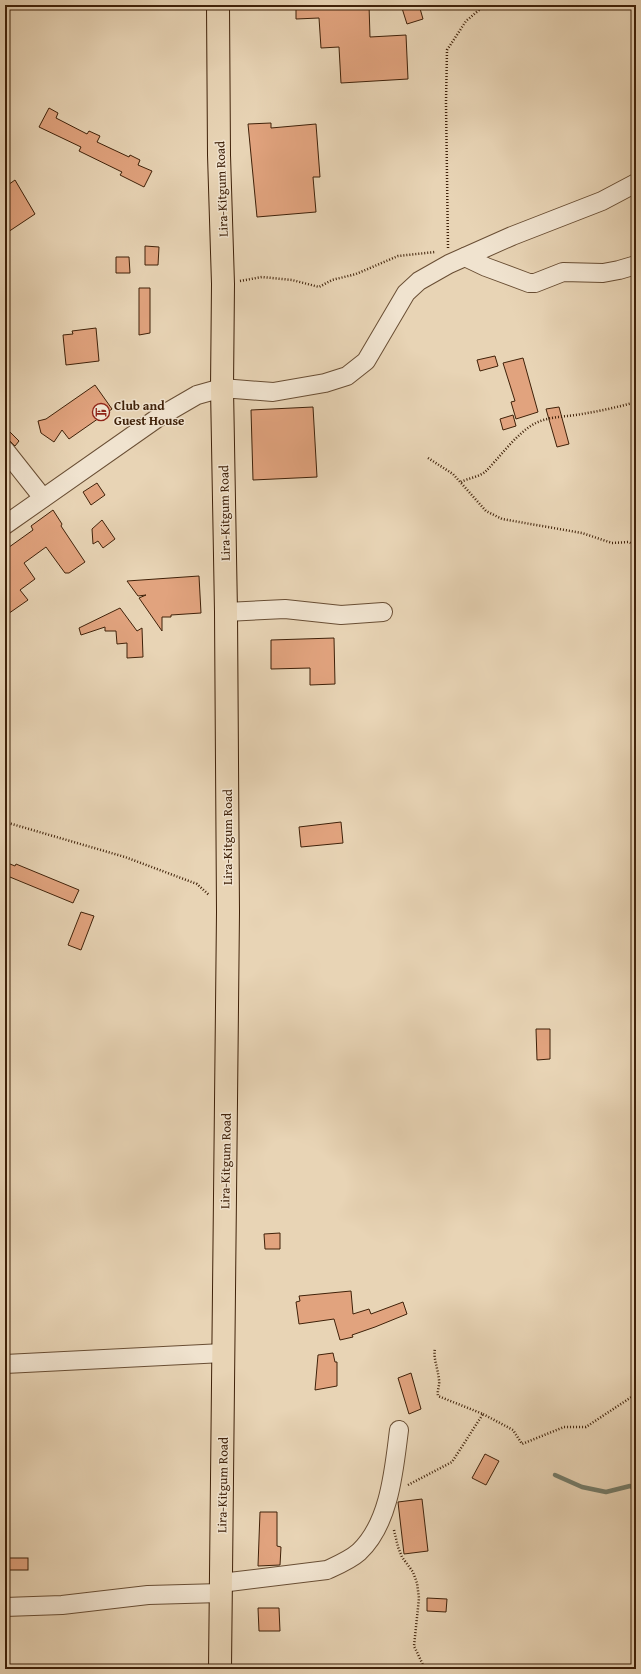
<svg xmlns="http://www.w3.org/2000/svg" width="641" height="1674" viewBox="0 0 641 1674" font-family="'Gentium Book Plus',serif">
  <style>
    .lines { fill: none; stroke-linecap: round; stroke-linejoin: round }
    .stream { stroke: #747c6a; stroke-width: 4.5 }
    .building { fill: #e1a37e; stroke: #3f2109 }
    .minor-casing { stroke: #694e34; stroke-width: 20 }
    .major-casing { stroke: #3f2109; stroke-width: 24 }
    .path { stroke: #3f2109; stroke-width: 2.5; stroke-dasharray: 1 2; stroke-linecap: butt }
    .minor { stroke: #f0e3cf; stroke-width: 18 }
    .major { stroke: #e8d4b5; stroke-width: 22 }
    .labels { text-anchor: middle; stroke-width: 3; stroke-linejoin: round; paint-order: stroke }
    .street-label { font-size: 13px; fill: #3f2109; stroke: #f0e3cf }
    .poi-label { font-size: 13px; font-weight: bold; fill: #3f2109; stroke: #f0e3cf; text-anchor: start }
  </style>
  <rect width="100%" height="100%" fill="#e8d4b5"/>
  <filter id="stains"><feTurbulence type="fractalNoise" baseFrequency=".005" numOctaves="4"/><feColorMatrix values="0 0 0 0 .2 0 0 0 0 .09 0 0 0 0 .02 0 0 0 .5 -.17"/></filter>
  <radialGradient id="worn" r=".72"><stop offset=".6" stop-color="#630" stop-opacity="0"/><stop offset="1" stop-color="#630" stop-opacity=".3"/></radialGradient>
  <g class="lines">
    <path class="stream" d="M555,1475L582,1487L606,1492L630,1486L636,1489"/>
  </g>
  <g class="building">
    <path d="M296,5H369L370,37L406,35L408,79L341,83L339,47L321,48L319,18L296,19Z"/>
    <path d="M401,5H419L423,19L407,24Z"/>
    <path d="M49,108L58,113L56,118L87,134L89,131L100,136L97,142L129,157L130,155L140,160L138,165L152,171L144,187L120,175L122,172L79,151L81,147L39,127Z"/>
    <path d="M271,123V128L316,124L320,177H313L316,212L257,217L248,124Z"/>
    <path d="M15,180L35,214L5,234V187Z"/>
    <path d="M145,246L159,247L158,265H145Z"/>
    <path d="M116,257H129L130,273H116Z"/>
    <path d="M139,288H150V333L139,335Z"/>
    <path d="M96,328L99,361L66,365L63,335L73,334L72,331Z"/>
    <path d="M495,356L498,366L480,371L477,360Z"/>
    <path d="M523,358L538,412L516,419L511,402L515,401L503,363Z"/>
    <path d="M95,385L112,409L69,439L62,430L54,442L41,433L38,421L46,419Z"/>
    <path d="M313,407L317,477L253,480L251,410Z"/>
    <path d="M559,407L569,444L557,447L546,409Z"/>
    <path d="M513,415L516,426L503,430L500,419Z"/>
    <path d="M5,427L19,441L15,446L9,440H5Z"/>
    <path d="M97,483L105,495L91,505L83,492Z"/>
    <path d="M53,510L62,524L61,526L85,562L69,573H65L46,547L24,563L35,579L20,590L28,600L5,616V550L33,530L31,526Z"/>
    <path d="M102,520L115,539L103,548L98,541L93,544L92,529Z"/>
    <path d="M199,576L201,613L171,615V617H162V631L139,598L146,595L138,596L127,581Z"/>
    <path d="M120,608L137,631L142,628L143,657L127,658V643L117,644L116,631H105V627L81,635L79,628Z"/>
    <path d="M334,638L335,684L310,685V668L271,669V640Z"/>
    <path d="M341,822L343,843L301,847L299,827Z"/>
    <path d="M5,862L15,866L16,864L79,890L73,903L5,875Z"/>
    <path d="M81,912L94,916L81,950L68,945Z"/>
    <path d="M536,1029H550V1059L537,1060Z"/>
    <path d="M280,1233V1249H265L264,1234Z"/>
    <path d="M351,1291L353,1314L369,1309L371,1314L403,1302L407,1314L375,1327L352,1335L353,1337L340,1340L334,1319L299,1324L296,1302L300,1301L299,1296Z"/>
    <path d="M333,1353L335,1362H337V1386L315,1390L318,1355Z"/>
    <path d="M411,1373L421,1409L409,1414L398,1378Z"/>
    <path d="M485,1454L499,1461L486,1485L472,1478Z"/>
    <path d="M422,1499L428,1551L404,1554L398,1502Z"/>
    <path d="M260,1512H277V1546L281,1547L280,1565L258,1566Z"/>
    <rect x="5" y="1558" width="23" height="12"/>
    <path d="M427,1598L447,1599L446,1612L427,1611Z"/>
    <path d="M258,1608H279L280,1631H259Z"/>
  </g>
  <g class="lines">
    <g class="minor-casing">
      <g id="minor">
        <path d="M465,257L486,267L529,283H535L563,272L603,273L619,270L636,265"/>
        <path d="M5,450L43,498"/>
        <path d="M5,525L159,417L197,395L222,388L273,392L325,383L347,376L366,361L406,293L419,281L449,264L512,236L602,201L636,183"/>
        <path d="M226,612L285,609L341,615L383,612"/>
        <path d="M5,1364L223,1353"/>
        <path d="M221,1583L327,1570C338,1565 350,1560 359,1552C390,1523 394,1469 399,1430"/>
        <path d="M5,1607L62,1605L148,1595L221,1593"/>
      </g>
    </g>
    <g class="major-casing">
      <path id="major" d="M218,5L219,155L223,284L222,388L226,612L228,912L220,1669"/>
    </g>
    <g class="path">
      <path d="M448,248L446,103L447,50L466,21L485,5"/>
      <path d="M240,281L262,277L292,280L319,287L332,280L356,274L398,256L435,252"/>
      <path d="M428,458L453,474L486,511L502,519L582,533L612,543L629,542L636,546"/>
      <path d="M461,482C468,478 480,477 486,471C500,457 516,434 534,424C548,416 566,417 582,414C600,411 618,407 636,402"/>
      <path d="M5,822L125,857L197,884L209,895"/>
      <path d="M483,1414L513,1430L522,1444L564,1427H586L636,1394"/>
      <path d="M408,1485L452,1462L483,1414L438,1396C437,1390 440,1385 439,1380C438,1368 433,1359 435,1348"/>
      <path d="M394,1530L398,1547L402,1557L413,1572L417,1583L419,1598L414,1646L425,1669"/>
    </g>
    <use href="#minor" class="minor"/>
    <use href="#major" class="major"/>
  </g>
  <defs>
    <g id="hotel-ring" transform="scale(0.9)"><circle r="9.5" fill="#f0e3cf" stroke="#8f2418" stroke-width="1.5"/><path d="M-6-4.5h1.5V1H6V5H4.5V3h-9V5H-6ZM-4 0a1.8 1.8 0 1 1 3.6 0ZM.5 0V-2.5h3Q6-2.5 6 0Z" fill="#8f2418"/></g>
  </defs>
  <g fill-rule="evenodd">
    <use href="#hotel-ring" x="101" y="412"/>
  </g>
  <g class="labels">
    <g class="street-label">
      <text transform="translate(221 189) rotate(-92)" y="5">Lira-Kitgum Road</text>
      <text transform="translate(224 513) rotate(-91)" y="5">Lira-Kitgum Road</text>
      <text transform="translate(227 837) rotate(-90)" y="5">Lira-Kitgum Road</text>
      <text transform="translate(225 1161) rotate(-89)" y="5">Lira-Kitgum Road</text>
      <text transform="translate(222 1485) rotate(-89)" y="5">Lira-Kitgum Road</text>
    </g>
    <g class="poi-label">
      <text x="114" y="410">Club and<tspan x="114" dy="15">Guest House</tspan></text>
    </g>
  </g>
  <rect width="641" height="1674" fill="none" stroke="#e8d4b5" stroke-width="20"/>
  <rect x="6" y="6" width="629" height="1662" fill="none" stroke="#3f2109" stroke-width="2"/>
  <rect x="10" y="10" width="621" height="1654" fill="none" stroke="#3f2109"/>
  <rect width="100%" height="100%" filter="url(#stains)"/>
  <rect width="100%" height="100%" fill="url(#worn)"/>
</svg>
